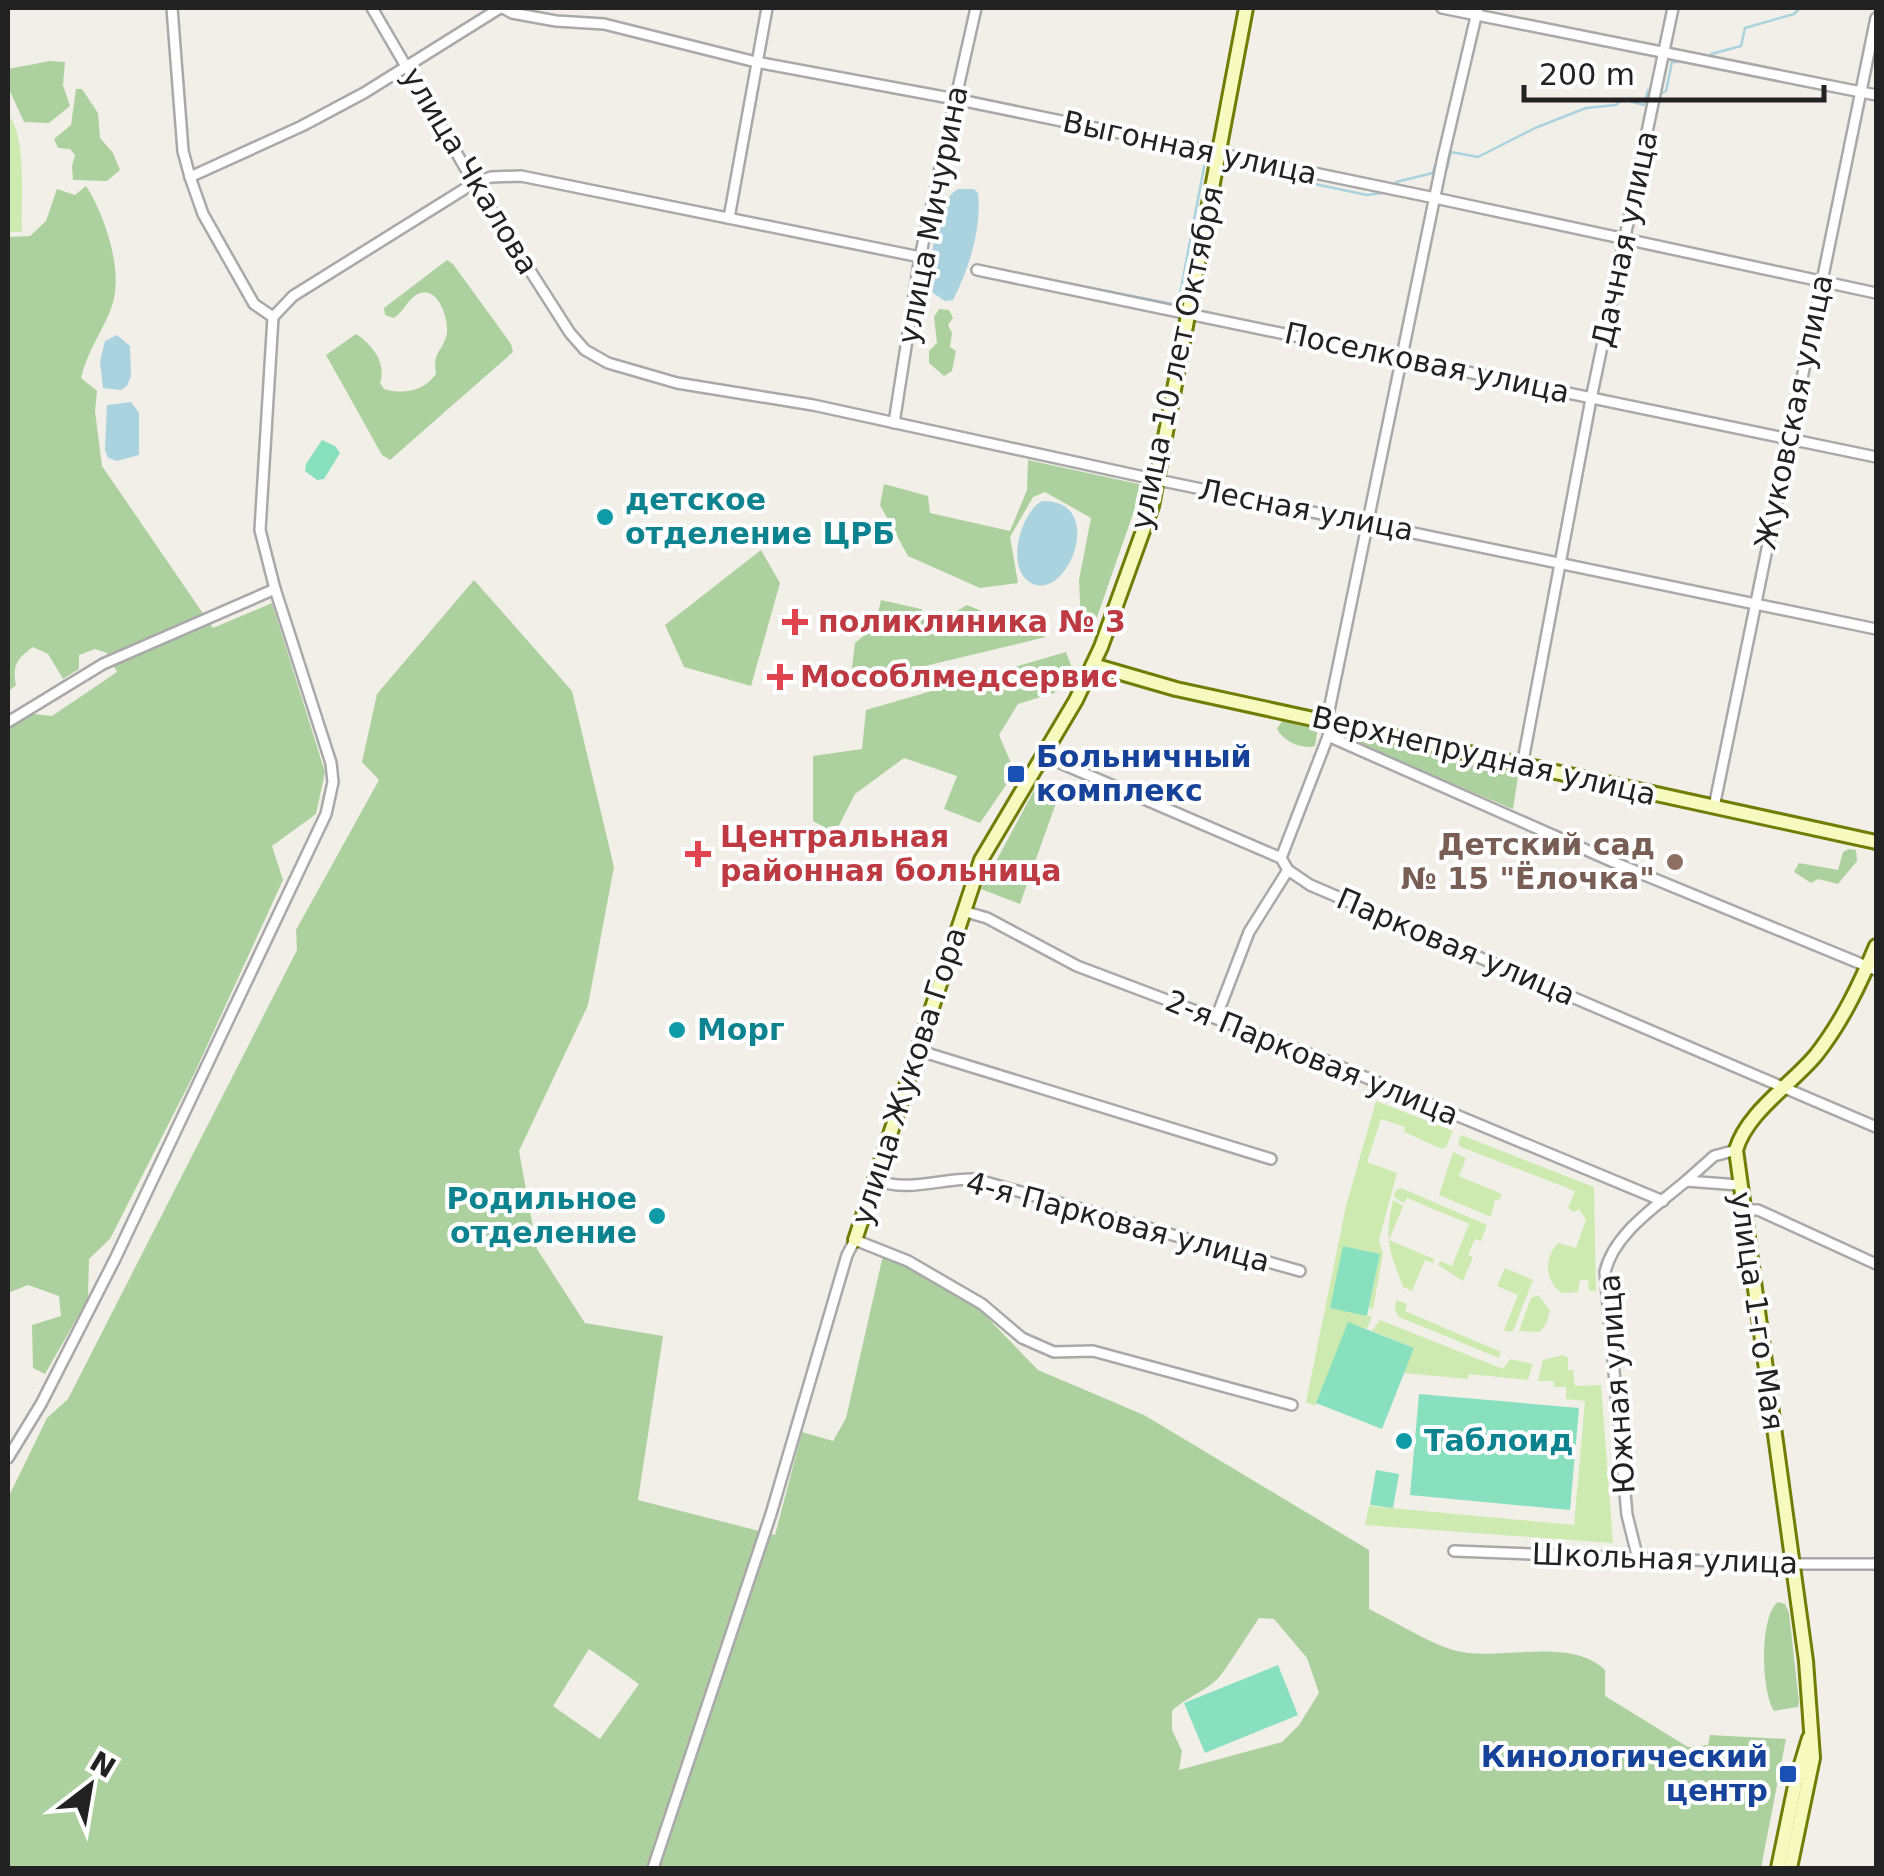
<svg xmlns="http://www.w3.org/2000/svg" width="1884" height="1876" viewBox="0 0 1884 1876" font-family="'DejaVu Sans',sans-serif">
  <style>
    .grass { fill: #cdebb0 }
    .forest { fill: #add19e; fill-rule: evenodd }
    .pitch { fill: #88e0be }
    .water { fill: #aad3df }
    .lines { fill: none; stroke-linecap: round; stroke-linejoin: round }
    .stream { stroke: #aad3df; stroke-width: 2.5 }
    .street-casing { stroke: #a9a9a9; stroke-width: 14 }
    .secondary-casing { stroke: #707d05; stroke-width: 18 }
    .street { stroke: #fff; stroke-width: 9 }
    .secondary { stroke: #f7fabf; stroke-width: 12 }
    .culture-dot { fill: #0f9aa8; stroke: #fff; stroke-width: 4 }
    .health-dot { fill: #e0444e; stroke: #fff; stroke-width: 4 }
    .transit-dot { fill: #1a4fb4; stroke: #fff; stroke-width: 4 }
    .education-dot { fill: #8d6e63; stroke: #fff; stroke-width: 4 }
    .labels { text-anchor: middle; stroke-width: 8; stroke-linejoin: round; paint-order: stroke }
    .street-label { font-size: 30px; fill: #222; stroke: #fff }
    .culture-label { font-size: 30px; font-weight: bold; fill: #0d838f; stroke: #fff; text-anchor: start }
    .health-label { font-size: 30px; font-weight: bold; fill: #be3a42; stroke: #fff; text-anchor: start }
    .transit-label { font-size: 30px; font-weight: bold; fill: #164399; stroke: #fff; text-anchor: start }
    .education-label { font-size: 30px; font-weight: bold; fill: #785e54; stroke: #fff; text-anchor: end }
  </style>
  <rect width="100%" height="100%" fill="#f2efe9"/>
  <g class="grass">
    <path d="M8,115C27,133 21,204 22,232H8Z"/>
    <path d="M1376,1101L1453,1131L1446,1147L1442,1149L1404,1132L1405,1127L1381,1119L1367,1162L1397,1173L1379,1240L1383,1254L1373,1309L1369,1308L1380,1254L1343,1246L1367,1316H1372L1367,1329L1348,1323L1315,1406L1306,1402L1346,1206Z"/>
    <path d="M1461,1135L1594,1187L1596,1291H1589L1588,1280H1580L1578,1292L1562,1293C1544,1281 1544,1258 1558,1243L1576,1248L1586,1220L1579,1209L1574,1212L1568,1208L1575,1191L1461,1147L1458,1144Z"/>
    <path d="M1453,1152L1466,1158L1459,1176L1502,1194L1499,1200H1495L1491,1217L1439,1195Z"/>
    <path d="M1401,1188L1487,1225L1481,1241L1475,1239L1468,1255L1473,1257L1463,1281L1438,1265L1440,1261L1452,1266L1469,1224L1407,1198L1404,1203L1394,1197L1395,1191Z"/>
    <path d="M1393,1200L1403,1206L1389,1240L1434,1259L1433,1263L1425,1260L1412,1291L1403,1287C1389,1249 1384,1241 1393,1200Z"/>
    <path d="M1505,1268L1533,1280L1513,1331L1509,1332L1504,1330L1518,1295L1497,1286Z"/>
    <path d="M1538,1295L1550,1310L1547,1322L1540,1332L1519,1331L1531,1298Z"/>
    <path d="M1396,1300L1407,1304L1405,1311L1501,1352L1499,1358L1399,1317L1395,1310Z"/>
    <path d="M1380,1320L1503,1369L1510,1359L1533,1364L1528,1380L1469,1374L1468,1379L1404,1373L1414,1348L1372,1331Z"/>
    <path d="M1563,1355L1568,1358V1370H1573L1575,1386L1601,1385L1613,1543L1365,1525L1369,1506L1574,1525L1585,1401L1566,1399V1387H1554V1381H1538L1543,1360Z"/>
  </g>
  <g class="forest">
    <path d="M50,61L65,62L63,85L70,106L49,123L24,122L8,87V69Z"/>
    <path d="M76,89H82L98,113L100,138L113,153L120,170L107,181L73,180L72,166L75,155L70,149L58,148L54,139L71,125Z"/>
    <path d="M86,186C105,215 124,272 112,306C103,331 87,351 81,378L97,391L95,411L102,466L213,628L272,603L325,772L316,814L272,846L283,880L195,1072L110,1239L89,1259L88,1299L45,1374L33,1368L32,1325L61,1316L59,1296L28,1285L8,1293V727L34,714L52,716L117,672L107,653L95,649L79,655V669L63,679L48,654L33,647C17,658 12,666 16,685L8,692V342L10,338L8,336V237L30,236L46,221L57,189L75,195Z"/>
    <path d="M447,260L453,264L511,344L513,352L390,460L382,455L326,355L356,334C373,345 387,364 380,383L384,389C404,395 424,391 436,374C433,351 440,355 446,337C451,323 438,281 416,295C407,301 403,312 394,318L385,315L384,308Z"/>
    <path d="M939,309L949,310L953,318L948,325L952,333L950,347L956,351L952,371L944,376L929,363V351L937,343L934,317Z"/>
    <path d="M1028,460L1143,485L1095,623L1081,625L1079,580L1091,518L1045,492L1033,497L1010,537L1018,583L980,588L908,556L880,505L884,484L928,496L930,513L1010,531L1027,490Z"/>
    <path d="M761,550L780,583L751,686L684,667L665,625Z"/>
    <path d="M474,580L572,691L614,867L588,1005L519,1151L537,1249L585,1323L663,1336L638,1500L775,1535L802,1432L833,1441L846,1418L884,1251L981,1311L1038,1370L1144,1415L1369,1550V1609C1396,1622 1425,1641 1453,1650C1497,1663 1569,1635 1605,1670V1696L1688,1747L1708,1745L1710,1735L1786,1739L1761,1868H8V1498L47,1418L68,1399L297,950L296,930L379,780L362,762L377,694ZM1259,1618L1274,1619L1307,1658L1319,1693L1299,1725L1282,1742L1179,1770L1182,1751L1172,1730V1711C1187,1696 1211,1690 1223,1672C1235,1655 1247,1636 1259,1618ZM589,1649L639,1684L600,1739L553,1706Z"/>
    <path d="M881,600L921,609L935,624L967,605L1046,637L850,684L855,643L875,626Z"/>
    <path d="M1066,652L1072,668L1054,693L1018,704L999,735L1015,772L980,823L944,809L957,776L904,758L855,794L835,833L813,821V756L862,749L866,710Z"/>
    <path d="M1284,718L1318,727L1315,746C1302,750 1283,741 1277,729Z"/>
    <path d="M1339,730L1519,770L1513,809L1338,736Z"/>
    <path d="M1038,783L1061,789L1020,904L981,889Z"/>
    <path d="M1849,849L1856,850L1857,861L1838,884L1818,879L1811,883L1794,872L1799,863L1838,870L1843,852Z"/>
    <path d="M1778,1602L1785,1604L1789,1613L1799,1702L1798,1707L1774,1711C1761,1692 1759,1616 1778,1602Z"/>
  </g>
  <g class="pitch">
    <path d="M322,440L335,446L340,453L324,479L317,480L305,471L306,464Z"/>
    <path d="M1343,1246L1380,1254L1367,1316L1330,1308Z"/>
    <path d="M1348,1322L1414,1348L1382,1429L1316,1403Z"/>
    <path d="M1419,1394L1579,1408L1570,1510L1410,1495Z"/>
    <path d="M1376,1470L1399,1474L1393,1508L1370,1505Z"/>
    <path d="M1278,1665L1298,1715L1205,1753L1184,1703Z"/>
  </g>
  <g class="water">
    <path d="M958,189H974L978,193C982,228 969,269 953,300L945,301L933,293L929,283C933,256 933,203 958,189Z"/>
    <path d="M117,335L130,346L131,376L127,386L121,390L103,388L100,362L105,341Z"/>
    <path d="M131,402L139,413V455L117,461L108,458L105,450L107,405Z"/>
    <path d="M1042,501C1108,499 1068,603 1031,583C1005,569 1020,513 1042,501Z"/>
  </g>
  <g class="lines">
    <g class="stream">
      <path d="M1711,54L1741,46L1745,28L1794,14L1800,8"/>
      <path d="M1662,93L1666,91L1672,62H1677"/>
      <path d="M1224,165L1367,195L1382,193"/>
      <path d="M1447,168L1451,152L1478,157L1535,128L1586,108L1616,105L1622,99L1644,105L1648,90"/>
      <path d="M1396,182L1433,173L1435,165"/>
      <path d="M995,269L1178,305L1205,162"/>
    </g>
    <g class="street-casing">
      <g id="street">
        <path d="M172,8L183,151L190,177L203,214L254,304L273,317"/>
        <path d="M372,8L474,183L570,333L585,350L608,363L677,383L813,405L1158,480L1876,629"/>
        <path d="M503,8L512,13L556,21L604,24L756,62L955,99L1435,198L1876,293"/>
        <path d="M1442,8L1876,95"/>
        <path d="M190,177L302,126L364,93L500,8"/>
        <path d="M729,218L767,8"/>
        <path d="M977,270L1876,457"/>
        <path d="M273,317L293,296L474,183L491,177L521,176L920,257"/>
        <path d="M894,423L920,257L976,8"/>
        <path d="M1327,720L1443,157L1478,8"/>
        <path d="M8,722L103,664L275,589"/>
        <path d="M1328,736L1618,864L1876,970"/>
        <path d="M1044,756L1281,858L1288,870L1310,885L1876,1127"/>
        <path d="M1522,766L1591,399L1673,8"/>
        <path d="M1714,807L1876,18"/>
        <path d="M1281,858L1329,734"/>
        <path d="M963,911L987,918L1077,966L1307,1053L1663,1201"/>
        <path d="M1216,1018L1249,932L1288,870"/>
        <path d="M920,1051L1271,1159"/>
        <path d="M1736,1150L1714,1156L1686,1181L1739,1185"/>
        <path d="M876,1180C909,1193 941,1178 975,1179L1300,1271"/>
        <path d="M1743,1210H1758L1876,1264"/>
        <path d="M8,1458L41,1404L115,1259L326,814L333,782L331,763L275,589L260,530L273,317"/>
        <path d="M1454,1551L1793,1564H1876"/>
        <path d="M1638,1559L1627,1515L1605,1272C1614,1233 1657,1206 1686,1181"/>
        <path d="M653,1868L771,1514L847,1255L855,1240L908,1261L982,1304L1022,1338L1054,1352L1093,1351L1292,1405"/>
      </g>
    </g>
    <g class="secondary-casing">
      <g id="secondary">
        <path d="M1093,665L1176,689L1876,842"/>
        <path d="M855,1240L981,860L1076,700L1101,647L1152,506L1246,8"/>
        <path d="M1778,1868L1796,1781L1809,1738"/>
        <path d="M1790,1868L1813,1758L1806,1661L1736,1150C1747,1112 1791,1085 1816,1055C1842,1022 1860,984 1876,946"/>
      </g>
    </g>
    <use href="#street" class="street"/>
    <use href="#secondary" class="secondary"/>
  </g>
  <g class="culture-dot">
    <circle cx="605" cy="517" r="10"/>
    <circle cx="677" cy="1030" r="10"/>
    <circle cx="657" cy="1216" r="10"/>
    <circle cx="1404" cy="1441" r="10"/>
  </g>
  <g class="health-dot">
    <path d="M790 607h10v10h10v10h-10v10h-10v-10h-10v-10h10z"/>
    <path d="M775 662h10v10h10v10h-10v10h-10v-10h-10v-10h10z"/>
    <path d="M693 839h10v10h10v10h-10v10h-10v-10h-10v-10h10z"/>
  </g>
  <g class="transit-dot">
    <rect x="1006" y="764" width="20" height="20" rx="5"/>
    <rect x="1778" y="1764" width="20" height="20" rx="5"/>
  </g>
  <circle class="education-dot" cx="1675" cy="862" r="10"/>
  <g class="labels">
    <g class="street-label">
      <text transform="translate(1190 148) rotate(12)" y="10">Выгонная улица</text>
      <text transform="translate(470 171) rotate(59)" y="10">улица Чкалова</text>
      <text transform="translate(933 215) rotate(-79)" y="10">улица Мичурина</text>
      <text transform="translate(1625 239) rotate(-78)" y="10">Дачная улица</text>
      <text transform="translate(1177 358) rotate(-78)" y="10">улица 10 лет Октября</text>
      <text transform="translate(1427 363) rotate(12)" y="10">Поселковая улица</text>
      <text transform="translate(1794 412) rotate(-78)" y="10">Жуковская улица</text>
      <text transform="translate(1306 510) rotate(11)" y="10">Лесная улица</text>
      <text transform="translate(1484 756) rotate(13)" y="10">Верхнепрудная улица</text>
      <text transform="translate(1456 947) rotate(23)" y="10">Парковая улица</text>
      <text transform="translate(1312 1058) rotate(22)" y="10">2-я Парковая улица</text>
      <text transform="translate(909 1076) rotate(-72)" y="10">улица Жукова Гора</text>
      <text transform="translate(1118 1222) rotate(15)" y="10">4-я Парковая улица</text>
      <text transform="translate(1757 1311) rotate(82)" y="10">улица 1-го Мая</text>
      <text transform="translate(1617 1384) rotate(-94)" y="10">Южная улица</text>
      <text transform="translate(1665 1559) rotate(2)" y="10">Школьная улица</text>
    </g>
    <g class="culture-label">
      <text x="625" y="510">детское<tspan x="625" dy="34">отделение ЦРБ</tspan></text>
      <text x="697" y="1040">Морг</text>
      <text x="637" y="1209" text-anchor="end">Родильное<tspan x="637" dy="34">отделение</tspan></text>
      <text x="1424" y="1451">Таблоид</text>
    </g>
    <g class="health-label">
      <text x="818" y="632">поликлиника № 3</text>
      <text x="800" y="687">Мособлмедсервис</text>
      <text x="720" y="847">Центральная<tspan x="720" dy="34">районная больница</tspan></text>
    </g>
    <g class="transit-label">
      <text x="1036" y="767">Больничный<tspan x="1036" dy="34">комплекс</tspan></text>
      <text x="1768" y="1767" text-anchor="end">Кинологический<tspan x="1768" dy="34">центр</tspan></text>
    </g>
    <g class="education-label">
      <text x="1655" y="855">Детский сад<tspan x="1655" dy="34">№ 15 "Ёлочка"</tspan></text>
    </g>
  </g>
  <rect width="1884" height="1876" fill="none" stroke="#222222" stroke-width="20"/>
  <g transform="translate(90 1786) rotate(31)" stroke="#ffffff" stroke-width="8" paint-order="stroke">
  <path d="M0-8L18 38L0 25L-18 38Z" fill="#222222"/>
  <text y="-15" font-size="28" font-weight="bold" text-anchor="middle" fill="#222222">N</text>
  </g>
  <path d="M1524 85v15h300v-15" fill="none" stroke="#222222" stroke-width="5"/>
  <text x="1539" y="85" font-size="30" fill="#222222" stroke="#ffffff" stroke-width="8" paint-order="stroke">200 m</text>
</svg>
